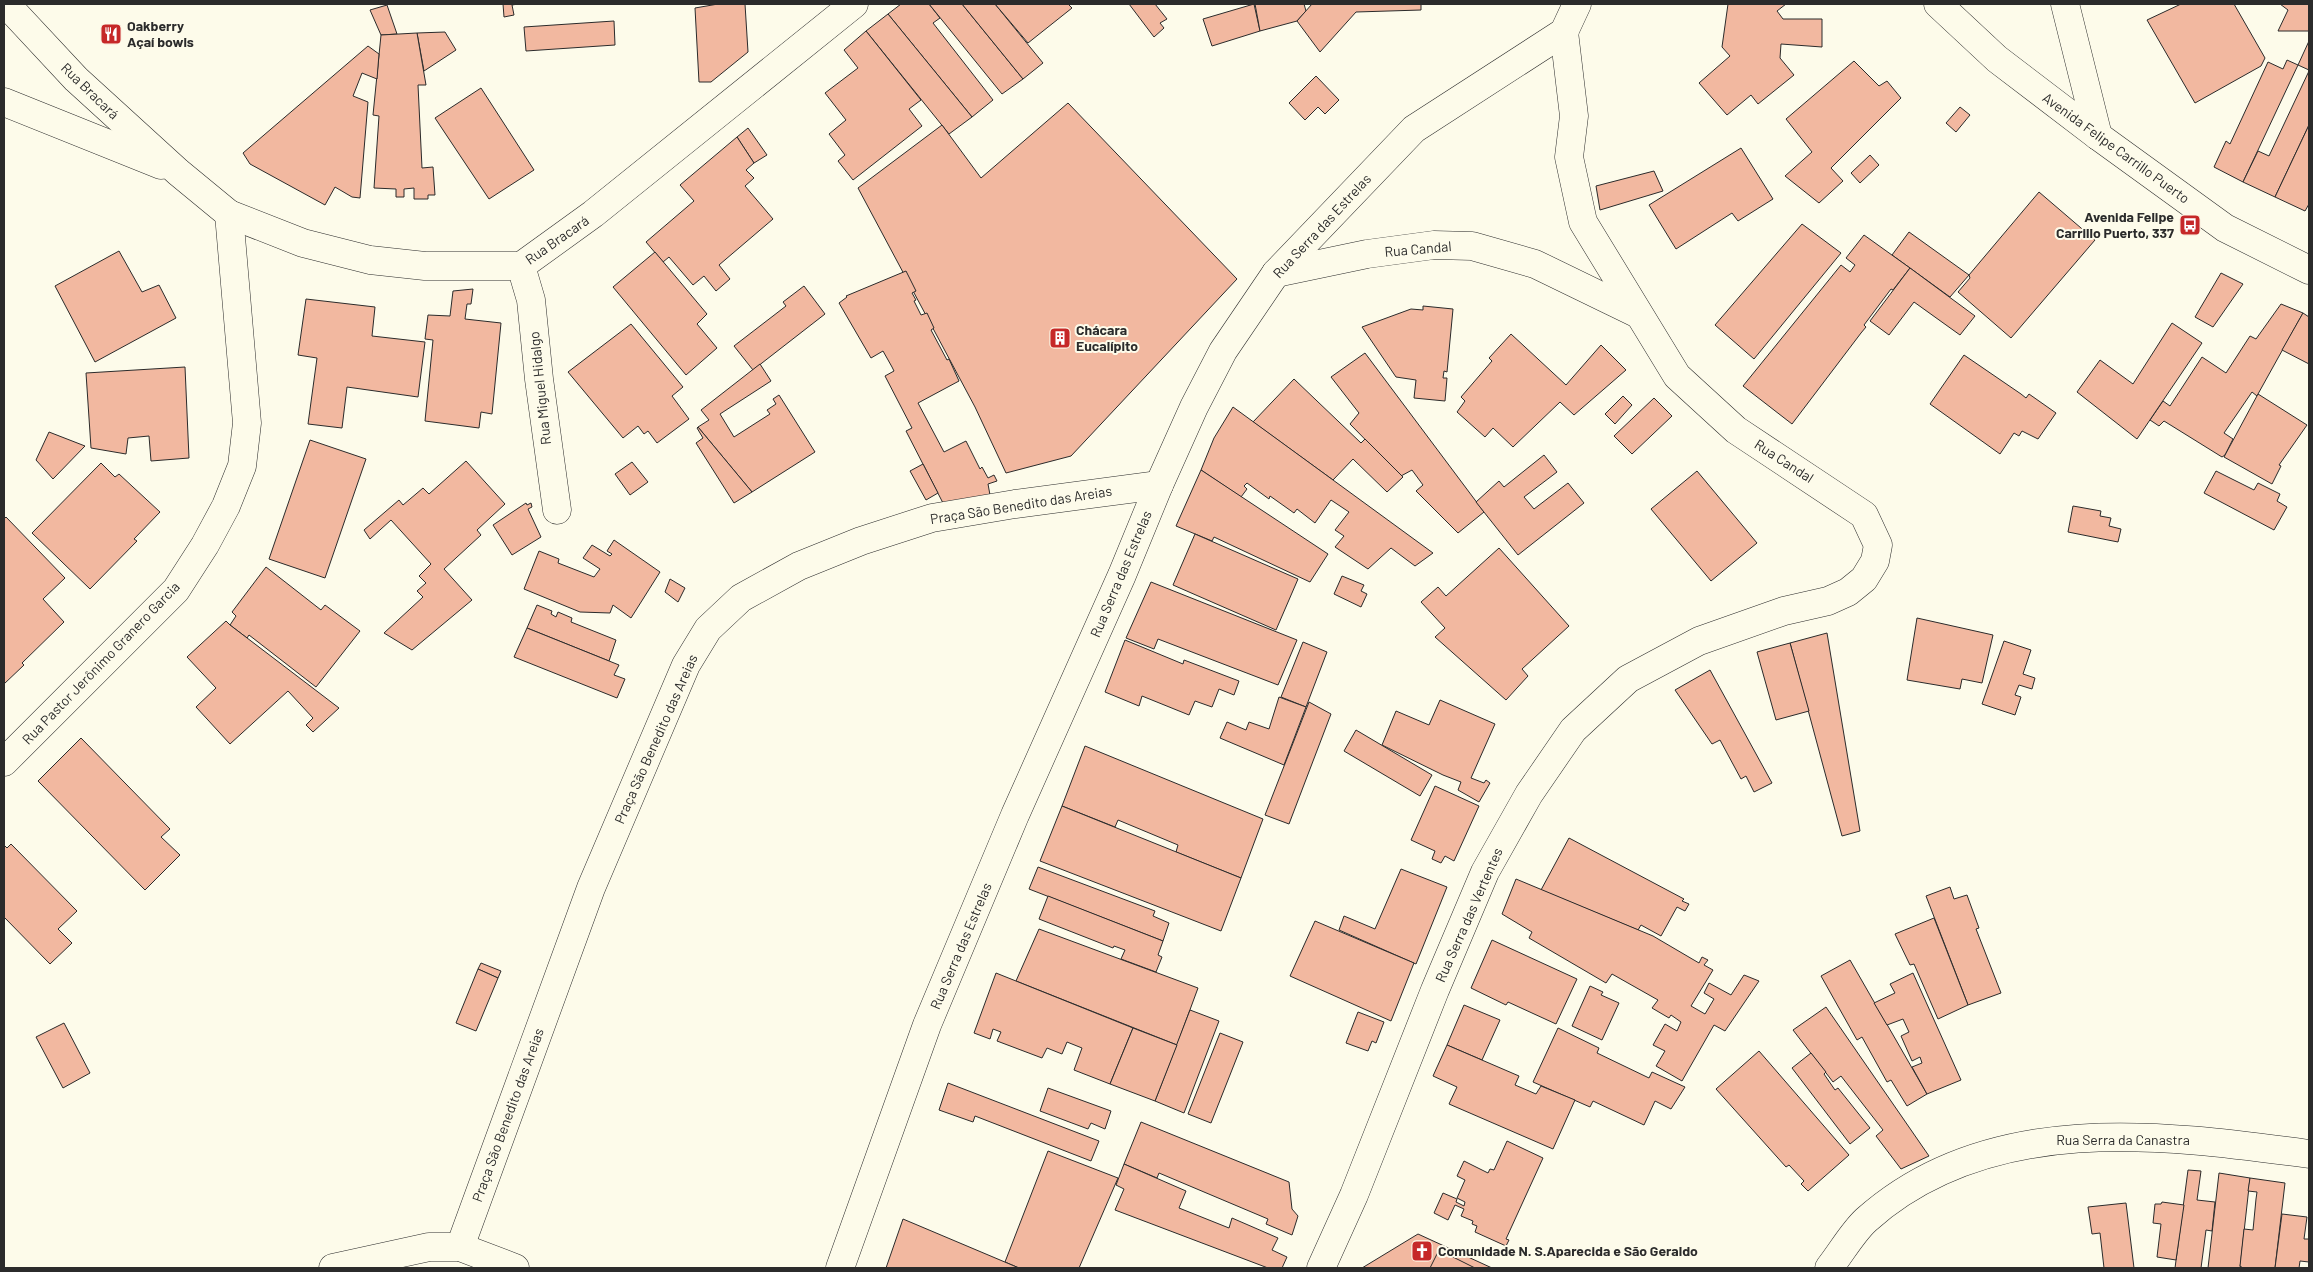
<svg xmlns="http://www.w3.org/2000/svg" width="2313" height="1272" viewBox="0 0 2313 1272" font-family="Barlow,sans-serif">
  <style>
    .building { fill: #f2b8a0; stroke: #2b2b2b }
    .lines { fill: none; stroke-linecap: round; stroke-linejoin: round }
    .street-casing { stroke: #2b2b2b; stroke-width: 29 }
    .secondary-casing { stroke: #2b2b2b; stroke-width: 29 }
    .street { stroke: #fdfbea; stroke-width: 28 }
    .secondary { stroke: #fdfbea; stroke-width: 28 }
    .labels { text-anchor: middle; stroke-width: 4; stroke-linejoin: round; paint-order: stroke }
    .poi-label { font-size: 14px; font-weight: bold; fill: #2b2b2b; stroke: #fdfbea; text-anchor: start }
    .street-label { font-size: 14px; fill: #2b2b2b; stroke: #fdfbea }
  </style>
  <rect width="100%" height="100%" fill="#fdfbea"/>
  <g class="building">
    <path d="M503,4H518L512,5L514,15L504,17Z"/>
    <path d="M718,4H745L748,52L711,82H699L695,8Z"/>
    <path d="M901,4H929L940,18L933,23L993,100L972,117L888,14Z"/>
    <path d="M929,4H962L1023,79L1002,94Z"/>
    <path d="M962,4H995L1043,63L1023,79Z"/>
    <path d="M995,4H1068L1072,8L1028,43Z"/>
    <path d="M1129,4H1155L1167,19L1160,23L1164,28L1154,37Z"/>
    <path d="M1254,4L1260,31L1212,46L1203,19Z"/>
    <path d="M1255,4H1304L1306,11L1297,21L1260,31Z"/>
    <path d="M1312,4H1421V10L1356,12L1320,52L1297,21Z"/>
    <path d="M1728,4H1786L1777,11L1783,19H1822V47L1781,44L1780,58L1794,75L1758,104L1751,95L1727,115L1699,83L1730,56L1722,47Z"/>
    <path d="M2181,4H2234L2265,58L2261,66L2195,103L2147,20Z"/>
    <path d="M2280,4H2309V31H2278L2288,10Z"/>
    <path d="M387,5L397,34L381,35L370,10Z"/>
    <path d="M888,14L972,117L949,134L866,31Z"/>
    <path d="M614,21L615,45L526,51L524,27Z"/>
    <path d="M866,31L921,100L909,109L922,126L853,180L838,161L845,155L829,134L846,120L825,93L858,68L844,50Z"/>
    <path d="M445,32L456,50L424,71L417,33Z"/>
    <path d="M417,33L426,85H418L422,168L433,167L435,195H428V199H414V188L404,189V197H396V189L374,188L379,116L373,115L381,35Z"/>
    <path d="M2309,41V70L2298,65Z"/>
    <path d="M368,46L379,54L377,79L362,73L353,96L368,102L360,198L352,197L335,187L325,205L250,164L243,153Z"/>
    <path d="M2287,60L2298,65L2243,182L2214,167L2226,141L2230,144L2268,62L2283,69Z"/>
    <path d="M1854,61L1879,86L1887,81L1901,98L1831,168L1843,181L1819,203L1785,176L1812,152L1786,119Z"/>
    <path d="M2309,71V125L2275,197L2243,182L2258,151L2269,156Z"/>
    <path d="M1316,76L1339,100L1325,114L1318,107L1305,120L1289,103Z"/>
    <path d="M481,88L534,170L489,199L435,118Z"/>
    <path d="M1068,103L1237,279L1071,456L1006,473L975,407L858,188L942,125L981,178Z"/>
    <path d="M1960,107L1970,115L1956,132L1946,123Z"/>
    <path d="M2309,125V204L2305,211L2275,197Z"/>
    <path d="M748,128L767,155L754,163L737,137Z"/>
    <path d="M737,137L754,163L746,170L754,178L745,186L773,219L719,265L730,279L716,291L704,276L693,285L669,257L663,262L646,242L694,201L680,185Z"/>
    <path d="M1741,148L1773,199L1738,221L1732,213L1676,249L1649,205Z"/>
    <path d="M1870,155L1879,165L1860,183L1851,173Z"/>
    <path d="M1654,171L1663,191L1600,210L1596,186Z"/>
    <path d="M2039,192L2095,240L2011,338L1958,292L1970,278L1969,275Z"/>
    <path d="M1802,224L1841,253L1754,359L1715,325Z"/>
    <path d="M1909,232L1969,275L1950,297L1892,255Z"/>
    <path d="M1864,235L1910,268L1893,290L1891,289L1864,325L1866,327L1861,333L1792,424L1743,386L1841,265L1850,272L1855,265L1846,258Z"/>
    <path d="M119,251L142,292L159,285L176,318L95,362L55,286Z"/>
    <path d="M655,252L707,314L697,324L717,348L686,375L613,287Z"/>
    <path d="M1910,268L1975,316L1960,335L1914,302L1889,335L1870,321Z"/>
    <path d="M906,271L916,291L912,293L916,300L914,301L921,315L927,313L934,328L931,330L947,360L949,359L959,381L918,403L944,452L966,441L980,469L982,467L988,478L994,475L997,481L988,484L990,495L944,505L906,431L912,428L885,376L894,371L892,367L883,351L871,358L839,303L847,297L846,296Z"/>
    <path d="M2221,273L2243,284L2213,327L2195,317Z"/>
    <path d="M804,286L825,314L753,370L734,346L786,306L783,302Z"/>
    <path d="M473,289L471,304H467L465,319L501,323L492,414L481,412L479,428L425,421L433,340L425,339L428,315L450,316L453,291Z"/>
    <path d="M306,299L375,307L372,336L425,342L418,397L347,387L342,428L308,424L317,358L298,355Z"/>
    <path d="M2281,304L2303,313L2258,394L2257,396L2252,392L2224,433L2233,439L2225,455L2222,457L2164,421L2159,426L2150,420L2163,401L2170,406L2202,357L2226,373L2250,336L2256,339Z"/>
    <path d="M1423,306L1453,309L1447,372L1444,371L1443,378H1447L1445,401L1414,398L1416,380L1396,377L1362,327L1411,309L1423,310Z"/>
    <path d="M2303,313L2309,317V364L2282,350Z"/>
    <path d="M2172,323L2202,343L2137,439L2077,392L2100,360L2133,384Z"/>
    <path d="M631,324L683,387L672,396L689,419L657,443L648,431L644,434L638,426L623,438L568,372Z"/>
    <path d="M1511,334L1566,385L1601,345L1626,370L1574,415L1560,402L1513,447L1493,428L1485,437L1457,412L1465,401L1461,397L1492,361L1489,358Z"/>
    <path d="M1365,353L1484,512L1458,533L1416,491L1423,485L1412,470L1401,476L1350,424L1359,413L1331,377Z"/>
    <path d="M1964,355L2021,394L2026,398L2029,394L2056,413L2038,439L2022,431L2019,436L2014,433L2000,454L1930,404Z"/>
    <path d="M760,364L771,381L720,414L734,437L770,414L767,410L776,404L773,399L779,395L815,452L752,492L698,427L709,420L701,410Z"/>
    <path d="M185,367L189,458L151,461L149,436L128,438L126,454L91,448L86,373Z"/>
    <path d="M1294,379L1361,443L1365,439L1403,477L1387,492L1353,459L1333,480L1253,422Z"/>
    <path d="M2258,394L2307,425L2279,465L2281,466L2272,484L2224,457Z"/>
    <path d="M1623,396L1632,405L1615,424L1605,414Z"/>
    <path d="M1654,398L1672,416L1632,454L1614,436Z"/>
    <path d="M1233,407L1433,553L1415,566L1391,548L1368,569L1335,547L1344,536L1335,530L1349,512L1331,500L1315,523L1297,509L1294,513L1270,496L1269,499L1247,483L1244,486L1247,489L1241,497L1201,470L1214,438Z"/>
    <path d="M698,427L752,492L734,503L696,443L703,438L697,428Z"/>
    <path d="M49,432L85,446L53,479L36,460Z"/>
    <path d="M310,440L366,459L325,578L269,559Z"/>
    <path d="M1544,455L1557,472L1524,497L1534,509L1568,483L1584,503L1518,555L1476,502L1499,481L1504,487Z"/>
    <path d="M466,461L505,504L477,530L481,535L444,569L472,600L412,650L384,633L423,597L417,591L426,583L419,576L431,564L391,520L370,539L364,530L399,500L403,505L423,488L429,494Z"/>
    <path d="M632,462L648,482L630,495L615,474Z"/>
    <path d="M101,463L115,477L119,474L160,512L134,539L137,541L90,589L32,533Z"/>
    <path d="M923,464L938,493L926,500L910,471Z"/>
    <path d="M1201,470L1328,554L1310,582L1214,537L1212,541L1176,526Z"/>
    <path d="M1697,471L1757,543L1711,581L1651,509Z"/>
    <path d="M2216,471L2254,490L2258,483L2280,494L2277,501L2287,507L2274,530L2204,493Z"/>
    <path d="M526,503L527,505L531,503L532,507L528,509L541,537L512,555L493,525Z"/>
    <path d="M2073,506L2101,511L2100,516L2111,518L2109,526L2121,529L2118,542L2068,532Z"/>
    <path d="M6,517L65,578L43,599L64,622L22,663L24,665L4,684V519Z"/>
    <path d="M1195,534L1298,579L1276,630L1173,585Z"/>
    <path d="M614,540L660,572L631,618L613,605L610,613L580,612L524,589L539,551L559,559L558,563L594,577L600,569L583,558L592,545L610,556L612,554L607,551Z"/>
    <path d="M1499,548L1569,626L1522,669L1528,676L1506,700L1435,637L1445,628L1421,602L1438,587L1446,596Z"/>
    <path d="M266,567L321,610L325,605L360,631L316,687L249,635L247,638L230,625L236,616L232,612Z"/>
    <path d="M1342,576L1364,585L1361,591L1367,594L1361,607L1334,594Z"/>
    <path d="M670,579L685,588L678,602L665,592Z"/>
    <path d="M1151,582L1297,640L1278,685L1158,639L1154,649L1126,638Z"/>
    <path d="M537,605L552,611L551,614L556,617L558,612L572,618L571,622L616,640L609,661L527,628Z"/>
    <path d="M1917,618L1993,635L1982,683L1962,679L1960,689L1907,680Z"/>
    <path d="M226,621L230,625L339,708L313,732L306,725L313,718L288,691L230,744L196,707L216,688L187,657Z"/>
    <path d="M527,628L619,665L614,675L625,679L617,698L514,657Z"/>
    <path d="M1827,633L1860,831L1842,836L1790,643Z"/>
    <path d="M1125,640L1183,664L1184,660L1239,681L1234,695L1219,689L1212,707L1195,701L1189,715L1142,696L1139,706L1105,692Z"/>
    <path d="M2004,641L2031,650L2023,674L2035,678L2032,689L2019,685L2015,695L2021,697L2015,715L1982,704Z"/>
    <path d="M1303,642L1327,652L1306,707L1281,697Z"/>
    <path d="M1790,643L1809,711L1776,720L1757,652Z"/>
    <path d="M1710,670L1772,783L1754,792L1746,776L1741,779L1720,740L1712,744L1675,690Z"/>
    <path d="M1279,697L1306,707L1284,765L1220,738L1227,722L1246,730L1249,722L1269,729Z"/>
    <path d="M1440,700L1495,724L1471,778L1484,783L1486,780L1490,783L1479,802L1458,790L1461,782L1443,775L1382,745L1396,711L1429,725Z"/>
    <path d="M1309,702L1331,714L1289,824L1265,815Z"/>
    <path d="M1356,730L1432,775L1420,796L1344,751Z"/>
    <path d="M81,738L170,829L161,837L180,855L145,890L38,781Z"/>
    <path d="M1085,746L1263,819L1241,878L1176,852L1178,845L1118,820L1115,827L1062,806Z"/>
    <path d="M1435,786L1479,806L1454,861L1445,856L1441,863L1432,859L1435,851L1411,840Z"/>
    <path d="M1062,806L1241,878L1221,931L1040,861Z"/>
    <path d="M1569,838L1684,899L1682,901L1689,904L1685,911L1677,907L1661,936L1641,925L1638,930L1541,890Z"/>
    <path d="M11,844L77,911L58,929L72,943L50,964L4,917V845L7,848Z"/>
    <path d="M1038,867L1155,911L1153,916L1169,923L1163,941L1029,889Z"/>
    <path d="M1401,869L1447,887L1416,964L1339,930L1344,916L1375,929Z"/>
    <path d="M1516,879L1653,936L1699,963L1702,957L1708,960L1704,965L1713,970L1691,1006L1705,1014L1714,999L1704,993L1709,983L1731,995L1744,975L1759,981L1725,1031L1714,1025L1682,1081L1656,1066L1665,1051L1653,1045L1665,1024L1677,1031L1681,1022L1671,1015L1669,1018L1652,1008L1658,1000L1612,974L1606,983L1529,938L1532,932L1502,914Z"/>
    <path d="M1950,887L1954,899L1967,895L1979,928L1976,929L2001,993L1968,1005L1926,896Z"/>
    <path d="M1048,896L1163,941L1158,955L1162,957L1156,972L1121,959L1125,950L1114,946L1113,948L1039,919Z"/>
    <path d="M1934,918L1968,1005L1938,1019L1914,964L1910,965L1895,934Z"/>
    <path d="M1315,921L1414,963L1391,1021L1290,976Z"/>
    <path d="M1039,929L1198,988L1177,1045L1016,981Z"/>
    <path d="M1492,940L1577,979L1556,1024L1508,1002L1506,1005L1471,988Z"/>
    <path d="M1850,960L1927,1094L1907,1106L1891,1080L1887,1082L1862,1037L1857,1040L1821,976Z"/>
    <path d="M481,963L501,971L498,978L478,969Z"/>
    <path d="M478,969L498,978L476,1031L456,1023Z"/>
    <path d="M996,973L1133,1028L1110,1084L1074,1070L1082,1048L1067,1042L1062,1054L1047,1048L1042,1058L997,1041L1001,1032L993,1029L990,1039L974,1033Z"/>
    <path d="M1913,973L1961,1080L1927,1094L1912,1067L1922,1063L1920,1057L1912,1061L1901,1036L1909,1032L1903,1019L1887,1025L1874,1003L1895,993L1890,984Z"/>
    <path d="M1590,986L1603,992L1601,995L1619,1003L1602,1040L1572,1026Z"/>
    <path d="M1464,1005L1500,1020L1482,1060L1447,1045Z"/>
    <path d="M1826,1007L1929,1156L1901,1169L1876,1136L1883,1130L1841,1076L1833,1082L1793,1030Z"/>
    <path d="M1190,1010L1219,1021L1184,1113L1155,1101Z"/>
    <path d="M1358,1012L1384,1022L1376,1043L1372,1041L1368,1051L1346,1043Z"/>
    <path d="M64,1023L90,1073L63,1088L36,1037Z"/>
    <path d="M1133,1028L1177,1045L1155,1101L1110,1084Z"/>
    <path d="M1558,1028L1599,1048L1597,1053L1649,1078L1652,1072L1685,1087L1671,1109L1655,1101L1644,1125L1593,1101L1590,1107L1533,1082Z"/>
    <path d="M1220,1033L1243,1042L1211,1123L1188,1114Z"/>
    <path d="M1447,1045L1519,1076L1515,1085L1536,1094L1541,1086L1575,1100L1553,1149L1449,1104L1457,1087L1433,1076Z"/>
    <path d="M1759,1051L1849,1155L1808,1191L1801,1184L1804,1181L1789,1165L1786,1167L1716,1089Z"/>
    <path d="M1811,1053L1826,1072L1824,1074L1835,1090L1838,1088L1870,1128L1850,1144L1792,1068Z"/>
    <path d="M948,1083L1099,1141L1091,1161L975,1116L973,1122L939,1110Z"/>
    <path d="M1048,1088L1111,1111L1105,1129L1091,1123L1088,1129L1040,1111Z"/>
    <path d="M1141,1122L1289,1182L1292,1209L1298,1216L1292,1235L1266,1224L1268,1219L1159,1173L1157,1178L1124,1164Z"/>
    <path d="M1507,1141L1543,1158L1506,1239L1509,1240L1506,1246L1475,1232L1477,1226L1472,1224L1473,1221L1461,1216L1464,1209L1455,1205L1448,1220L1434,1213L1443,1193L1457,1199L1456,1202L1464,1206L1465,1202L1457,1198L1465,1180L1457,1176L1464,1161L1488,1173L1490,1169L1494,1170Z"/>
    <path d="M1048,1151L1118,1178L1079,1268H1019L1005,1262Z"/>
    <path d="M1124,1164L1186,1191L1179,1208L1229,1228L1232,1218L1278,1238L1272,1250L1287,1257L1282,1268H1268L1115,1210L1124,1189L1116,1185Z"/>
    <path d="M2188,1170L2201,1171L2197,1200L2215,1202L2212,1231L2206,1230L2201,1268H2175Z"/>
    <path d="M2219,1173L2250,1178L2240,1268H2208Z"/>
    <path d="M2250,1178L2285,1183L2275,1268H2243L2240,1266L2244,1229L2253,1230L2256,1199L2257,1192L2248,1191Z"/>
    <path d="M2162,1202L2184,1205L2176,1260L2157,1257L2161,1224L2153,1223L2155,1204H2161Z"/>
    <path d="M2126,1203L2134,1268H2104L2100,1233L2092,1234L2088,1207Z"/>
    <path d="M2282,1214L2307,1217L2304,1239H2309V1262L2300,1261L2299,1268H2275Z"/>
    <path d="M903,1219L1019,1268H886Z"/>
    <path d="M1418,1234L1492,1268H1362Z"/>
    <path d="M1439,1250L1475,1268H1430Z"/>
  </g>
  <g class="lines">
    <g class="street-casing">
      <g id="street">
        <path d="M6,4L76,79L178,172L229,214L303,243L370,260L425,266H521L593,214L854,4"/>
        <path d="M2065,4L2098,136"/>
        <path d="M4,102L161,165"/>
        <path d="M521,266L531,300L539,379L557,510"/>
        <path d="M1276,273L1367,254L1434,245L1472,246L1535,264L1638,314"/>
        <path d="M4,762L176,590L205,545L226,506L242,466L247,423L229,214"/>
        <path d="M460,1247L591,888L686,665L708,629L741,598L799,566L861,541L932,518L1015,504L1159,485"/>
        <path d="M333,1268L429,1247H460L515,1268"/>
        <path d="M840,1268L927,1025L1015,815L1122,575L1159,485L1194,407L1223,351L1276,273L1414,129L1564,32L1577,4"/>
        <path d="M1321,1268L1354,1195L1435,990L1485,872L1529,794L1573,730L1628,679L1699,641L1784,611L1828,601L1848,592L1864,579L1875,561L1878,545L1864,515L1736,430L1677,376L1583,222L1569,157L1574,116L1564,32"/>
        <path d="M1829,1268C1841,1253 1852,1233 1866,1220C1988,1111 2161,1134 2309,1154"/>
      </g>
    </g>
    <g class="secondary-casing">
      <path id="secondary" d="M1938,4L1997,59L2098,136L2225,228L2309,270"/>
    </g>
    <use href="#street" class="street"/>
    <use href="#secondary" class="secondary"/>
  </g>
  <defs>
    <g id="restaurant-square" transform="scale(1.125)"><rect x="-9" y="-9" width="18" height="18" rx="4" fill="#c62828" stroke="#fdfbea"/><path d="M-5-6h1v4h1v-4h1v4h1v-4h1v5L-1.5 .5V6h-2V.5L-5-1ZM5-6V6H3V1.5H1.5Q1.5-4 5-6Z" fill="#fff"/></g>
    <g id="bus-square" transform="scale(1.125)"><rect x="-9" y="-9" width="18" height="18" rx="4" fill="#c62828" stroke="#fdfbea"/><path d="M-5-6H5V4H4V6H2V4H-2V6H-4V4H-5ZM-3.5-4V0h7V-4ZM-3.5 1.2v1.5H-2V1.2ZM2 1.2v1.5H3.5V1.2Z" fill="#fff"/></g>
    <g id="building-square" transform="scale(1.125)"><rect x="-9" y="-9" width="18" height="18" rx="4" fill="#c62828" stroke="#fdfbea"/><path d="M-4-6H4V6H1V3H-1V6H-4ZM-2.5-4.3h1.7v1.8h-1.7ZM.8-4.3h1.7v1.8H.8ZM-2.5-1h1.7V.8h-1.7ZM.8-1h1.7V.8H.8Z" fill="#fff"/></g>
    <g id="church-square" transform="scale(1.125)"><rect x="-9" y="-9" width="18" height="18" rx="4" fill="#c62828" stroke="#fdfbea"/><path d="M-1.2-6h2.4v3.5h3.3v2.4h-3.3V6h-2.4V-.1h-3.3v-2.4h3.3Z" fill="#fff"/></g>
  </defs>
  <g fill-rule="evenodd">
    <use href="#restaurant-square" x="111" y="34"/>
    <use href="#bus-square" x="2190" y="225"/>
    <use href="#building-square" x="1060" y="338"/>
    <use href="#church-square" x="1422" y="1251"/>
  </g>
  <g class="labels">
    <g class="poi-label">
      <text x="127" y="31">Oakberry<tspan x="127" dy="16">Açaí bowls</tspan></text>
      <text x="2174" y="222" text-anchor="end">Avenida Felipe<tspan x="2174" dy="16">Carrillo Puerto, 337</tspan></text>
      <text x="1076" y="335">Chácara<tspan x="1076" dy="16">Eucalípito</tspan></text>
      <text x="1438" y="1256">Comunidade N. S.Aparecida e São Geraldo</text>
    </g>
    <g class="street-label">
      <text transform="translate(90 91) rotate(44)" y="5">Rua Bracará</text>
      <text transform="translate(2116 148) rotate(36)" y="5">Avenida Felipe Carrillo Puerto</text>
      <text transform="translate(1322 226) rotate(-47)" y="5">Rua Serra das Estrelas</text>
      <text transform="translate(557 240) rotate(-35)" y="5">Rua Bracará</text>
      <text transform="translate(1418 249) rotate(-5)" y="5">Rua Candal</text>
      <text transform="translate(540 388) rotate(-96)" y="5">Rua Miguel Hidalgo</text>
      <text transform="translate(1784 461) rotate(33)" y="5">Rua Candal</text>
      <text transform="translate(1021 505) rotate(-9)" y="5">Praça São Benedito das Areias</text>
      <text transform="translate(1121 574) rotate(-67)" y="5">Rua Serra das Estrelas</text>
      <text transform="translate(101 663) rotate(-46)" y="5">Rua Pastor Jerônimo Granero Garcia</text>
      <text transform="translate(656 739) rotate(-66)" y="5">Praça São Benedito das Areias</text>
      <text transform="translate(1469 915) rotate(-66)" y="5">Rua Serra das Vertentes</text>
      <text transform="translate(961 946) rotate(-67)" y="5">Rua Serra das Estrelas</text>
      <text transform="translate(508 1115) rotate(-70)" y="5">Praça São Benedito das Areias</text>
      <text x="2123" y="1145">Rua Serra da Canastra</text>
    </g>
  </g>
  <rect width="2313" height="1272" fill="none" stroke="#2b2b2b" stroke-width="10"/>
</svg>
